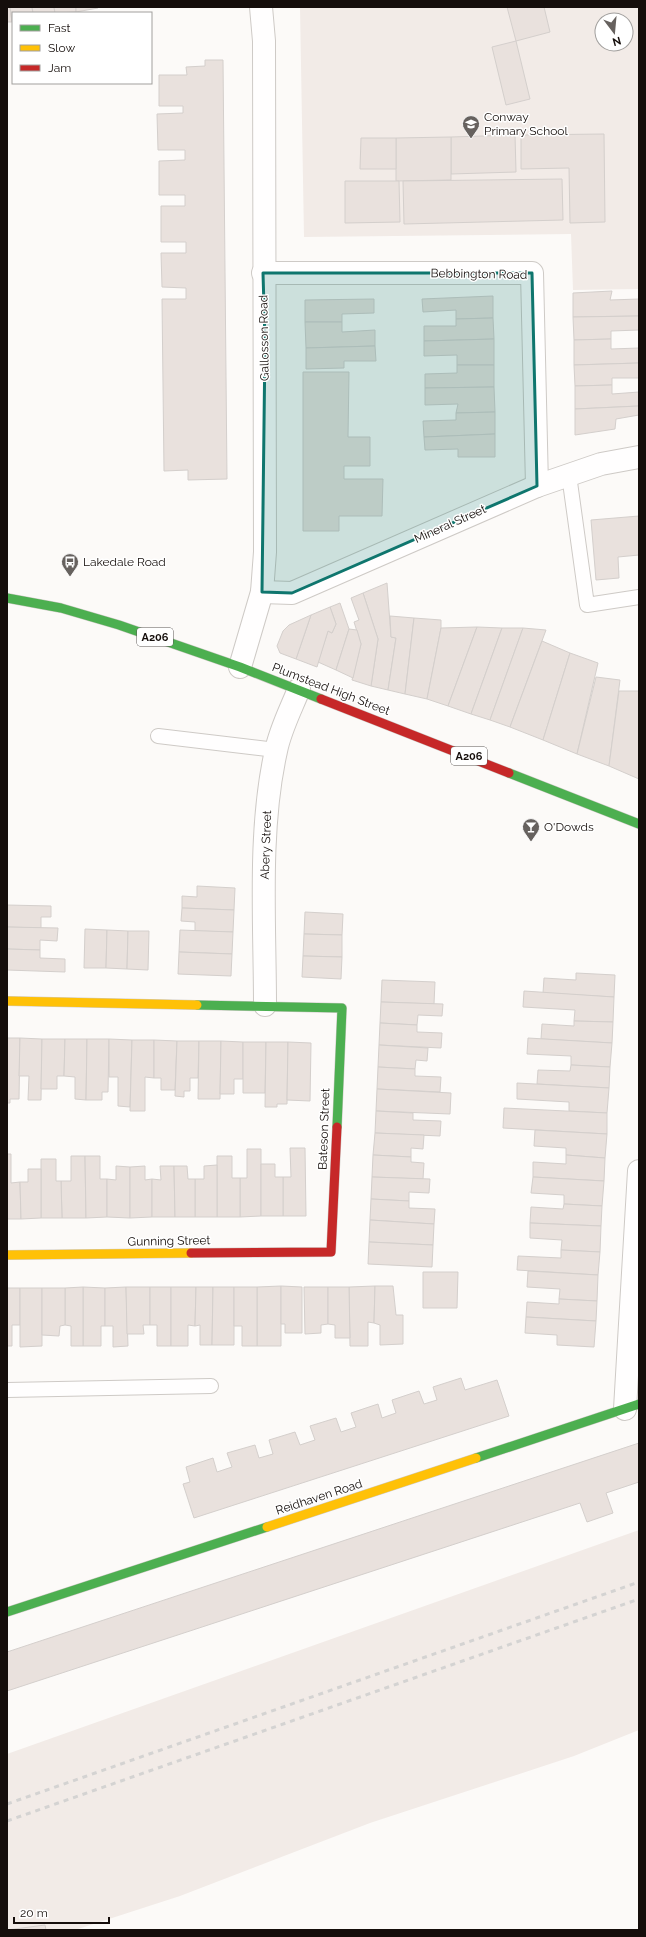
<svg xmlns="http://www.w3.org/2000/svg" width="646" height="1937" viewBox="0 0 646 1937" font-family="Raleway,sans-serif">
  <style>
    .built { fill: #f2ebe7; fill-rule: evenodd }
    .building { fill: #e9e1dd; stroke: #d4cfcc }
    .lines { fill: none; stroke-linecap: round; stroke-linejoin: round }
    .lane-casing { stroke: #cecac6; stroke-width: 16 }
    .street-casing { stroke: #cecac6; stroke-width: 24 }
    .fast-casing { stroke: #cecac6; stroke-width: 10 }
    .slow-casing { stroke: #cecac6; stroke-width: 10 }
    .jam-casing { stroke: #cecac6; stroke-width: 10 }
    .lane { stroke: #fffefe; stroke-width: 14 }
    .street { stroke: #fffefe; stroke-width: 22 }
    .fast { stroke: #4caf50; stroke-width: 9 }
    .slow { stroke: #ffc107; stroke-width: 9 }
    .jam { stroke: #c62828; stroke-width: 9 }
    .rail { stroke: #d4d3d2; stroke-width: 3; stroke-dasharray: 5 5; stroke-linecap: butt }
    .marked { fill: #0f766e; fill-opacity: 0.2; stroke: #0f766e; stroke-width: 3; stroke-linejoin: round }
    .labels { text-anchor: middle; stroke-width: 3; stroke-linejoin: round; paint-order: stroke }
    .shield { fill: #fff; stroke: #5b5654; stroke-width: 1 }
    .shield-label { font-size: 11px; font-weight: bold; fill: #150e0b }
    .poi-label { font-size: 12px; fill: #150e0b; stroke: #fff; text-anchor: start }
    .street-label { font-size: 12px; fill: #150e0b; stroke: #fff }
  </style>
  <rect width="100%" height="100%" fill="#fcfaf8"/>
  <g class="built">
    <path d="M300,7H639V289L573,290L571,234L304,237ZM602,20H626V44H602Z"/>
    <path d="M639,1530V1730L574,1756L370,1823L180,1896L75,1930H7V1754Z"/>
  </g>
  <g class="building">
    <path d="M7,7H10L12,22H7Z"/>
    <path d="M10,7H32L33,13H13L12,22Z"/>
    <path d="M32,7H54L55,13H33Z"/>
    <path d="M54,7H76V12L55,13Z"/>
    <path d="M76,7H97L98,8L76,12Z"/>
    <path d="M507,7H544L550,32L516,41Z"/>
    <path d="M516,41L530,99L506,105L492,47Z"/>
    <path d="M205,60H223L227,479L188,480V470L164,471L162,299H186V288L162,287L161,253H186V242H161V206H185V195H159V161L185,160V150H158L157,114L183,113V106H159V75H187L186,67L205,66Z"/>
    <path d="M604,134L605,222L570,223L569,168L521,169V135Z"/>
    <path d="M515,135L516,172L451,174V137Z"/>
    <path d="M451,137V180L396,181V138Z"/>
    <path d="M361,138H396V169H360Z"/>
    <path d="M562,179L563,220L404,224L403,181Z"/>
    <path d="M345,181H399L400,222L345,223Z"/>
    <path d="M612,291L610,300L639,299V316L573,317V293Z"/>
    <path d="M493,296V318L456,319V310L423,312L422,299Z"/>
    <path d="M374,299V313L342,314V322H305V300Z"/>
    <path d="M639,316V330L611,331V339L574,340L573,317Z"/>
    <path d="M493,318L494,339L424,341V326H456V319Z"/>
    <path d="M305,322H342V332L375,330V346L306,348Z"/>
    <path d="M494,339V365H457V355L424,356V341Z"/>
    <path d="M611,339V349L639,348V363L574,365V340Z"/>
    <path d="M375,346L376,361H344V368L306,369V348Z"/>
    <path d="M639,363V378H612V385L575,386L574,365Z"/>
    <path d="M457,365H494V387L425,388V374L457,373Z"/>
    <path d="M303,372H349L348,437H370V466H344V479H383L382,516H339V531H303Z"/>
    <path d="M612,385V394L639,392V406L575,409V386Z"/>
    <path d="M494,387L495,412L456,413L458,404L425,405V388Z"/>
    <path d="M639,406V415L616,419L615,429L575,435V409Z"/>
    <path d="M495,412V434L424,437L423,421L456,420V413Z"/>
    <path d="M495,434V457H458V449L425,450L424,437Z"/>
    <path d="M639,516V555L618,557L619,578L596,580L591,520Z"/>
    <path d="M387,583L391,637L396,638L388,690L371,686L378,639L363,593Z"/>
    <path d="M363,593L378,639L371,686L352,680L361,644L354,622L359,620L351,598Z"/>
    <path d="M340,603L349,629L336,670L318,662L328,631L332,633L336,624L330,607Z"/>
    <path d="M330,607L336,624L332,633L328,631L317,667L296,659L311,615Z"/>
    <path d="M311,615L296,659L280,653L277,646L283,631L289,625Z"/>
    <path d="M390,616L414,618L405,694L388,690L396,638L391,637Z"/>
    <path d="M414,618L441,620V628L427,699L405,694Z"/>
    <path d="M477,627L448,706L427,699L441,628Z"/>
    <path d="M477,627L502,628L471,714L448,706Z"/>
    <path d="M502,628H523L490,720L471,714Z"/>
    <path d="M523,628L546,630L510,727L490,720Z"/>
    <path d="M349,629L357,630L361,644L353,678L336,670Z"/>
    <path d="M542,641L570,653L543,740L510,727Z"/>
    <path d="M570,653L598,663L577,754L543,740Z"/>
    <path d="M596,677L620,680L609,766L577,754Z"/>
    <path d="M619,691H639V779L609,766Z"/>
    <path d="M197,886L235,888L234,910L182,908V896L197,897Z"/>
    <path d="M7,905L51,906V917H41V928L7,927Z"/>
    <path d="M182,908L234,910L233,932L195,931V922L181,921Z"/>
    <path d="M305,912L343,914L342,935L304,934Z"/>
    <path d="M7,927L58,928L57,941L40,940V950L7,949Z"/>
    <path d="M85,929L107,930L106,968H84Z"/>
    <path d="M107,930L128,931L127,969L106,968Z"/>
    <path d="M180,930L233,932L232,954L179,952Z"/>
    <path d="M128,931H149L148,970L127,969Z"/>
    <path d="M304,934L342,935V957L303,956Z"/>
    <path d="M7,949L40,950V958L65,959V972L7,970Z"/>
    <path d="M179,952L232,954L231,976L178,974Z"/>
    <path d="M303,956L342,957L341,979L302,977Z"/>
    <path d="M576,973L615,975L614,997L543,993L544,978L576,980Z"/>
    <path d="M382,980L435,982L434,1004L381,1002Z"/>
    <path d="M524,991L614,997L613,1022L574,1021L575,1010L523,1007Z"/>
    <path d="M381,1002L443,1004L442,1016L418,1015L417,1025L380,1023Z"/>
    <path d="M574,1021L613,1022L612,1043L541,1039L542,1024L574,1026Z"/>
    <path d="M380,1023L417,1025V1032L442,1033L441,1048L379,1045Z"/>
    <path d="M7,1038H20L19,1099H10V1103H7Z"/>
    <path d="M20,1038L42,1039L41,1100H28L29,1076H19Z"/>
    <path d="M528,1038L612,1043L610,1067L571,1065V1056L527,1054Z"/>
    <path d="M42,1039H65L64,1076H57V1089H41Z"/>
    <path d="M65,1039H87L86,1100L75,1099V1077L64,1076Z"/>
    <path d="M87,1039H109L108,1092H102V1100H86Z"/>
    <path d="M109,1039L132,1040L130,1107L118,1106V1077H109Z"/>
    <path d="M132,1040H154V1078L145,1077V1111H130Z"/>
    <path d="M154,1040L177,1041L175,1090H161V1078H154Z"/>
    <path d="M177,1041H199L198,1078H190V1091H184V1097L175,1096Z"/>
    <path d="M199,1041H221L220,1099H198Z"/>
    <path d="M221,1041L243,1042V1079H234V1094H220Z"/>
    <path d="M243,1042H266L265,1093H243Z"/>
    <path d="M266,1042H288L287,1104H277V1107H265Z"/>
    <path d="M288,1042L311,1043L310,1101L287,1100Z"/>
    <path d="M379,1045L428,1048L427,1061L416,1060L415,1069L378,1067Z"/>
    <path d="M571,1065L610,1067L609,1088L537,1084L538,1070L570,1071Z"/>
    <path d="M378,1067L415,1069V1076L441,1077L440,1092L377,1089Z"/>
    <path d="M517,1083L609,1088L607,1113L569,1111V1102L517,1099Z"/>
    <path d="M377,1089L451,1093L450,1114L376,1111Z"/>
    <path d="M504,1108L607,1113V1134L503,1128Z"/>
    <path d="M376,1111L413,1113V1120L441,1121L440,1136L375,1133Z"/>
    <path d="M535,1130L607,1134L605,1158L566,1155V1148L534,1146Z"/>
    <path d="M375,1133L424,1135L423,1149L411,1148V1157L373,1155Z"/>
    <path d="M290,1148H305L306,1216H283V1177H291Z"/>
    <path d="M247,1149H261V1216L240,1217V1178H247Z"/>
    <path d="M7,1154H11V1183L20,1182L21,1219H7Z"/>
    <path d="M373,1155L411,1157V1162L424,1163L423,1179L372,1177Z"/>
    <path d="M566,1155L605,1158L604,1181L533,1177V1162L566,1164Z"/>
    <path d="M71,1156H85L86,1218H62L61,1181H71Z"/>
    <path d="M85,1156H100V1179H107V1217L86,1218Z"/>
    <path d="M217,1156H232V1178H240V1217H217Z"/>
    <path d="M41,1159H56V1181H61L62,1218H41Z"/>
    <path d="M261,1164H275V1177H283V1216H261Z"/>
    <path d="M217,1165V1217H195V1179H204V1166Z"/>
    <path d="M116,1166L130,1167V1218L107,1217V1179L116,1180Z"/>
    <path d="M145,1166V1180L152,1179V1217L130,1218V1167Z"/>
    <path d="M160,1166H174L175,1217H152V1179L161,1180Z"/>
    <path d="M174,1166H187L188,1179H195V1217H175Z"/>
    <path d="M28,1169H41V1218L21,1219L20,1182H28Z"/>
    <path d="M372,1177L430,1179L429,1193L409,1192V1201L371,1199Z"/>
    <path d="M533,1177L604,1181L602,1206L564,1204V1195L531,1193Z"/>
    <path d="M371,1199L409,1201V1208L435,1209L434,1224L370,1220Z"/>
    <path d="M564,1204L602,1206L601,1226L530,1223L531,1207L563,1209Z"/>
    <path d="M370,1220L434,1224L433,1245L369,1242Z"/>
    <path d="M530,1223L601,1226L600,1252L561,1250L562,1240L530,1238Z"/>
    <path d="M369,1242L433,1245L432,1267L368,1264Z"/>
    <path d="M561,1250L600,1252L598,1275L517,1270L518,1256L561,1258Z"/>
    <path d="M528,1271L598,1275L597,1301L559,1299L560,1289L527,1287Z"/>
    <path d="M423,1272H458L457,1308H423Z"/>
    <path d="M281,1286V1346H257V1287Z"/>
    <path d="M281,1286L302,1287V1333H285V1324H281Z"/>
    <path d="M375,1286L374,1323L368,1322V1346H350L349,1287Z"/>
    <path d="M375,1286H393L396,1315H403V1344L380,1345V1325L374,1323Z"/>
    <path d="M83,1287L105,1288V1326H101V1346H83Z"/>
    <path d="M83,1287V1346H71V1326L65,1325V1288Z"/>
    <path d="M126,1287L128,1346L113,1347V1326H105V1288Z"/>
    <path d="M126,1287H150V1325H143L144,1334H127Z"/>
    <path d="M150,1287H171V1346H157V1325H150Z"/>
    <path d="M171,1287H196L195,1326L188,1325V1346H171Z"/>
    <path d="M196,1287H213L212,1345H200V1325L195,1326Z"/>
    <path d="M213,1287H234V1345H212Z"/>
    <path d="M234,1287H257V1346H242V1326H234Z"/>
    <path d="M304,1287H328V1324L321,1325V1333L305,1334Z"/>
    <path d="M328,1287H349L350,1338H335V1325L328,1324Z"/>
    <path d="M7,1288H20V1325H12V1346H7Z"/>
    <path d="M20,1288H42V1346L20,1347Z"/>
    <path d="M42,1288H65V1325L60,1326L59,1336L42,1335Z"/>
    <path d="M559,1299L597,1301L596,1321L526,1317L527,1302L559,1304Z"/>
    <path d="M526,1317L596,1321L594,1347L557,1345V1335L525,1333Z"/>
    <path d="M461,1378L465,1390L497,1380L509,1416L194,1518L183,1484L190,1482L186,1467L213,1458L217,1472L232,1467L227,1453L255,1445L259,1458L273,1454L269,1440L295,1432L300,1445L315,1440L310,1426L336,1418L341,1432L356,1427L351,1413L378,1404L382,1418L396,1413L392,1400L419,1391L424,1404L437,1400L433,1387Z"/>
    <path d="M639,1443V1482L606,1493L613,1513L587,1522L580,1503L7,1691V1652Z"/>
    <path d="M45,1925L46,1930H7Z"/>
  </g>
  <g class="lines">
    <g class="lane-casing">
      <g id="lane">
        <path d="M569,475L587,605L639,597"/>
        <path d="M158,736L276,750"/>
        <path d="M7,1390L211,1386"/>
      </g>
    </g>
    <g class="street-casing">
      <g id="street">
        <path d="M263,273H532L537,486"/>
        <path d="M262,592L292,593L537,486L601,464L639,457"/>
        <path d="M240,667L262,592L265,552L264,41L261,7"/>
        <path d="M265,1005C265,924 258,831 276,751C280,730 291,709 299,689"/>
        <path d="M625,1409L639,1171"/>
      </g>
    </g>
    <g class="fast-casing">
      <g id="fast">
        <path d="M7,598L61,608L119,625L240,667L321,699"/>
        <path d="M509,773L639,824"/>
        <path d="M197,1005L342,1008L337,1127"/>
        <path d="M476,1458L639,1404"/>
        <path d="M7,1612L267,1527"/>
      </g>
    </g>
    <g class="slow-casing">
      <g id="slow">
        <path d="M7,1001L197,1005"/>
        <path d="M7,1255L191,1253"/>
        <path d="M267,1527L476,1458"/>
      </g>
    </g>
    <g class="jam-casing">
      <g id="jam">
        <path d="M321,699L509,773"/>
        <path d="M191,1253L331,1252L337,1127"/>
      </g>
    </g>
    <use href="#lane" class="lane"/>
    <use href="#street" class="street"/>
    <use href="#fast" class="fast"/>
    <use href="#slow" class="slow"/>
    <use href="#jam" class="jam"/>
    <g class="rail">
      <path d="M7,1804L639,1582"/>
      <path d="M7,1821L639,1599"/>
    </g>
  </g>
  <path class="marked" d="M263,273H532L537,486L292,593L262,592L265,342Z"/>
  <defs>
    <g id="school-pin" transform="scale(0.9)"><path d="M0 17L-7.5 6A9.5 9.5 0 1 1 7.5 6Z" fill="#66615e" stroke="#fff"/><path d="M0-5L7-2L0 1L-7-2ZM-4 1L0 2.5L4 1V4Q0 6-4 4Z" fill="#fff"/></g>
    <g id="bus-pin" transform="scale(0.9)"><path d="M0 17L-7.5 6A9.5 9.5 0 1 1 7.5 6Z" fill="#66615e" stroke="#fff"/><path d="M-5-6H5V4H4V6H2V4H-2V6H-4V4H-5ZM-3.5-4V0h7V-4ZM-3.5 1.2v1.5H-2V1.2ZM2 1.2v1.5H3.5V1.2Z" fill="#fff"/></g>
    <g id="bar-pin" transform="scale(0.9)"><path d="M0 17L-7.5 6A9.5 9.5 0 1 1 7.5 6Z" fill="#66615e" stroke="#fff"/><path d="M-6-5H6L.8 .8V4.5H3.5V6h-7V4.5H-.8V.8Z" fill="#fff"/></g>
  </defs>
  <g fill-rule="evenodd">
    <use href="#school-pin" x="471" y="124"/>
    <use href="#bus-pin" x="70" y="562"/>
    <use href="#bar-pin" x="531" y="827"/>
  </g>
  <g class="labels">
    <g class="shield">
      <rect x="137" y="628" width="36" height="18" rx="3"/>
      <rect x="451" y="747" width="36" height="18" rx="3"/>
    </g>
    <g class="shield-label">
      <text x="155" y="641">A206</text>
      <text x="469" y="760">A206</text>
    </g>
    <g class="poi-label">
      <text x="484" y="121">Conway<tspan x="484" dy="14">Primary School</tspan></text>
      <text x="83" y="566">Lakedale Road</text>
      <text x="544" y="831">O'Dowds</text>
    </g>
    <g class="street-label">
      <text transform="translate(479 274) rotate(1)" y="4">Bebbington Road</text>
      <text transform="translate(264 338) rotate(-91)" y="4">Gallosson Road</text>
      <text transform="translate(450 524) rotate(-24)" y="4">Mineral Street</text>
      <text transform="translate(331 689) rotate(21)" y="4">Plumstead High Street</text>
      <text transform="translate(266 845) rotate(-88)" y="4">Abery Street</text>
      <text transform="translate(324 1129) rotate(-88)" y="4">Bateson Street</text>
      <text transform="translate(169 1241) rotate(-1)" y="4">Gunning Street</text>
      <text transform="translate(319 1497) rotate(-18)" y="4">Reidhaven Road</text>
    </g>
  </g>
  <rect width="646" height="1937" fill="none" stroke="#150e0b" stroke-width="16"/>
  <rect x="12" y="12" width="140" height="72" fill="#ffffff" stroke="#a19f9d"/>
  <rect x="20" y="25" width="20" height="6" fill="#4caf50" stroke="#a19f9d"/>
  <text x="48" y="32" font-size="12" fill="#150e0b">Fast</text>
  <rect x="20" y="45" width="20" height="6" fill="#ffc107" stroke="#a19f9d"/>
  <text x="48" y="52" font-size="12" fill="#150e0b">Slow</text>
  <rect x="20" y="65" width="20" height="6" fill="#c62828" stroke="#a19f9d"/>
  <text x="48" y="72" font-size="12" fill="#150e0b">Jam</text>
  <g transform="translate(614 32) rotate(164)"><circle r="19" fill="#ffffff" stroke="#a19f9d"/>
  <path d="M0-3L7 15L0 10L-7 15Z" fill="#66615e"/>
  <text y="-6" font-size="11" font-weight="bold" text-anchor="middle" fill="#150e0b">N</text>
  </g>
  <path d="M14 1917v6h95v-6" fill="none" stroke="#150e0b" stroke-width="2"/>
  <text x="20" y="1917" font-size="12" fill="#150e0b" stroke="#ffffff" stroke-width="3" paint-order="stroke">20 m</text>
</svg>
